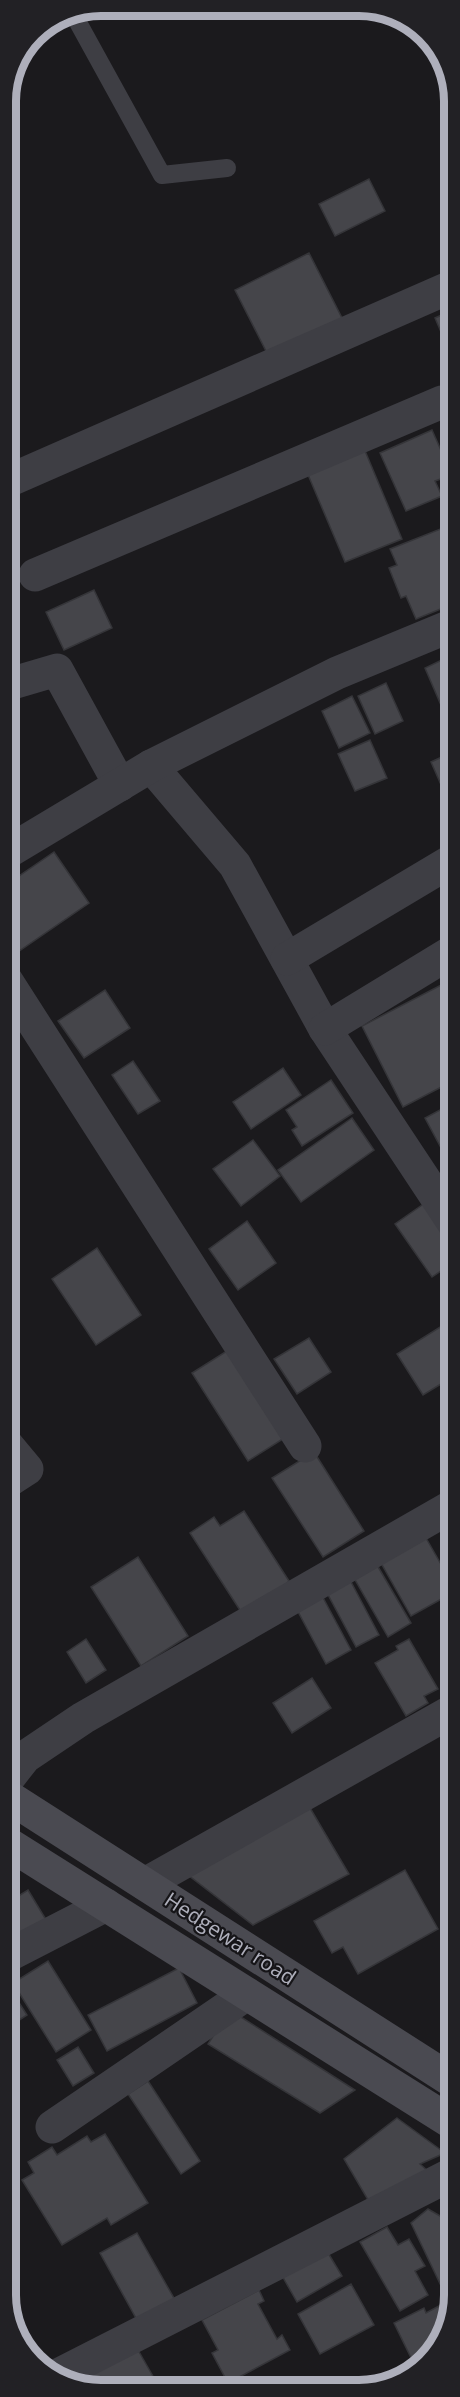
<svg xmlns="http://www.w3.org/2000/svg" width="460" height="2397" viewBox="0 0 460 2397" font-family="'Open Sans',sans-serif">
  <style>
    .building { fill: #45454a; stroke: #353539; stroke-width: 1.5 }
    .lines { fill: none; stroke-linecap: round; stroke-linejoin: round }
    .service { stroke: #3e3e44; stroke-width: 18 }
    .minor { stroke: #3e3e44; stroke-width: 33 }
    .secondary { stroke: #4a4a51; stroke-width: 33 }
    .labels { text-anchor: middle; stroke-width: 4.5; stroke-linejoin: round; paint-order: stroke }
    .street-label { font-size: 21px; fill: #aeafbb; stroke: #161518 }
    .rim { fill: none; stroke: #aeafbb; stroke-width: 8 }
  </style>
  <rect width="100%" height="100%" fill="#1b1a1d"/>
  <g class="building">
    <path d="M369,179L385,211L335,236L319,204Z"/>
    <path d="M309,253L343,320L269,357L235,290Z"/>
    <path d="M453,310V360L435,318Z"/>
    <path d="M432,430L452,475L435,481L442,496L406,511L380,453Z"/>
    <path d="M363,446L402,539L345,562L306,470Z"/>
    <path d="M453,524V604L416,619L406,596L401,598L389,568L397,565L390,549Z"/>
    <path d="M94,590L112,628L64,650L46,612Z"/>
    <path d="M452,655L453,658V733L425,668Z"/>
    <path d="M386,683L403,721L375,734L358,696Z"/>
    <path d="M352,696L370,733L339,748L322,711Z"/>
    <path d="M370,740L387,778L355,791L338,754Z"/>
    <path d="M453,752V812L431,762Z"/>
    <path d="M54,852L89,903L6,960V885Z"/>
    <path d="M445,983L453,999V1081L403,1107L362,1026Z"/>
    <path d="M105,990L130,1028L84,1058L58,1021Z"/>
    <path d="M133,1061L160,1101L138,1114L112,1075Z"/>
    <path d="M283,1068L301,1095L251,1129L233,1102Z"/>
    <path d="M331,1080L353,1113L302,1146L292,1130L297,1127L286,1110Z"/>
    <path d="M453,1103L454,1172L425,1118Z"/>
    <path d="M352,1118L374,1150L301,1202L278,1170Z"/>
    <path d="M253,1140L280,1176L241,1206L213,1169Z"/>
    <path d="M425,1203L454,1245V1262L432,1277L395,1224Z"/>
    <path d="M247,1221L276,1263L238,1290L209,1249Z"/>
    <path d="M97,1248L141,1315L96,1345L52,1279Z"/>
    <path d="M445,1324L454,1338V1376L423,1395L397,1354Z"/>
    <path d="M309,1338L331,1372L297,1394L274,1359Z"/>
    <path d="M230,1349L286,1437L248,1461L192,1373Z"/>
    <path d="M314,1452L364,1531L323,1557L272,1478Z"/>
    <path d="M244,1511L289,1581L247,1621L190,1533L214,1517L220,1526Z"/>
    <path d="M426,1538L454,1587V1592L411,1616L381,1563Z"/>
    <path d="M138,1557L188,1636L141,1666L91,1587Z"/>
    <path d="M377,1565L411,1623L388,1637L354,1578Z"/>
    <path d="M349,1578L379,1635L356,1647L326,1591Z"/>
    <path d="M320,1592L351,1650L326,1664L295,1606Z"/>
    <path d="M86,1639L106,1670L86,1683L67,1652Z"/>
    <path d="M409,1639L438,1689L424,1696L428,1703L406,1716L375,1663L398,1650L396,1646Z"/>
    <path d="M312,1678L331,1708L292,1733L273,1703Z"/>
    <path d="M303,1796L349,1874L253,1925L179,1868Z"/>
    <path d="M405,1870L438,1929L358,1974L343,1947L332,1953L314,1921Z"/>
    <path d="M28,1890L48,1923L7,1948V1903Z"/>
    <path d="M48,1961L91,2030L56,2052L13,1983Z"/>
    <path d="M179,1968L197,2003L107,2051L88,2015Z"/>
    <path d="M7,1984L27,2015L7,2028Z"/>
    <path d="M230,2010L355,2090L320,2113L208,2044Z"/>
    <path d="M78,2047L94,2073L73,2086L57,2060Z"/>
    <path d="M148,2081L200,2161L181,2174L128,2094Z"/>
    <path d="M397,2118L445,2153L420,2164L430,2173L371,2205L344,2159Z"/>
    <path d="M105,2134L148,2203L111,2225L107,2218L62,2245L22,2180L34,2173L28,2162L52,2147L57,2155L87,2136L91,2142Z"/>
    <path d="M428,2209L454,2224V2288L444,2292L411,2223Z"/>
    <path d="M387,2227L398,2245L409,2239L425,2266L415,2271L428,2295L400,2311L360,2242Z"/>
    <path d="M137,2233L175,2300L137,2320L100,2253Z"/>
    <path d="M322,2243L342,2276L297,2302L281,2274Z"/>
    <path d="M351,2284L374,2325L320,2354L298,2314Z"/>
    <path d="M259,2290L264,2301L258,2304L277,2339L282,2335L290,2350L228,2383L212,2353L218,2350L202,2320Z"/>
    <path d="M454,2298L426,2363L416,2368L394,2323L424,2308L426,2313Z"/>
    <path d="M134,2343L158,2385L164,2381L169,2389H83L68,2381Z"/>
  </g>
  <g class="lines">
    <path class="service" d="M75,17L162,175L227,168"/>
    <g class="minor">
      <path d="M6,482L453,286"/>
      <path d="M35,575L442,402"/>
      <path d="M6,685L57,670L120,785"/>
      <path d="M151,766L235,865L325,1029L454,1224"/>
      <path d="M6,853L151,766L337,673L453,625"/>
      <path d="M287,959L453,860"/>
      <path d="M6,980L305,1446"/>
      <path d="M325,1029L453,951"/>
      <path d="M7,1445L27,1469L7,1482"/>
      <path d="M7,1780L25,1757L83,1718L454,1505"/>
      <path d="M145,1884L454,1710"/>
      <path d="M7,1956L106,1905"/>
      <path d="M52,2127L247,1994"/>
      <path d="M58,2375L454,2173"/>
    </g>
    <g class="secondary">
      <path d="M7,1796L454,2082"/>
      <path d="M7,1843L454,2124"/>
    </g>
  </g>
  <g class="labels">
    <g class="street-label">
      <text transform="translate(230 1939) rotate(33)" y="7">Hedgewar road</text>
    </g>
  </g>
  <path d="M0 0H460V2397H0ZM101 16H359A85 85 0 0 1 444 101V2295A85 85 0 0 1 359 2380H101A85 85 0 0 1 16 2295V101A85 85 0 0 1 101 16Z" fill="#222125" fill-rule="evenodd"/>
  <path class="rim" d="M101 16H359A85 85 0 0 1 444 101V2295A85 85 0 0 1 359 2380H101A85 85 0 0 1 16 2295V101A85 85 0 0 1 101 16Z"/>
</svg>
